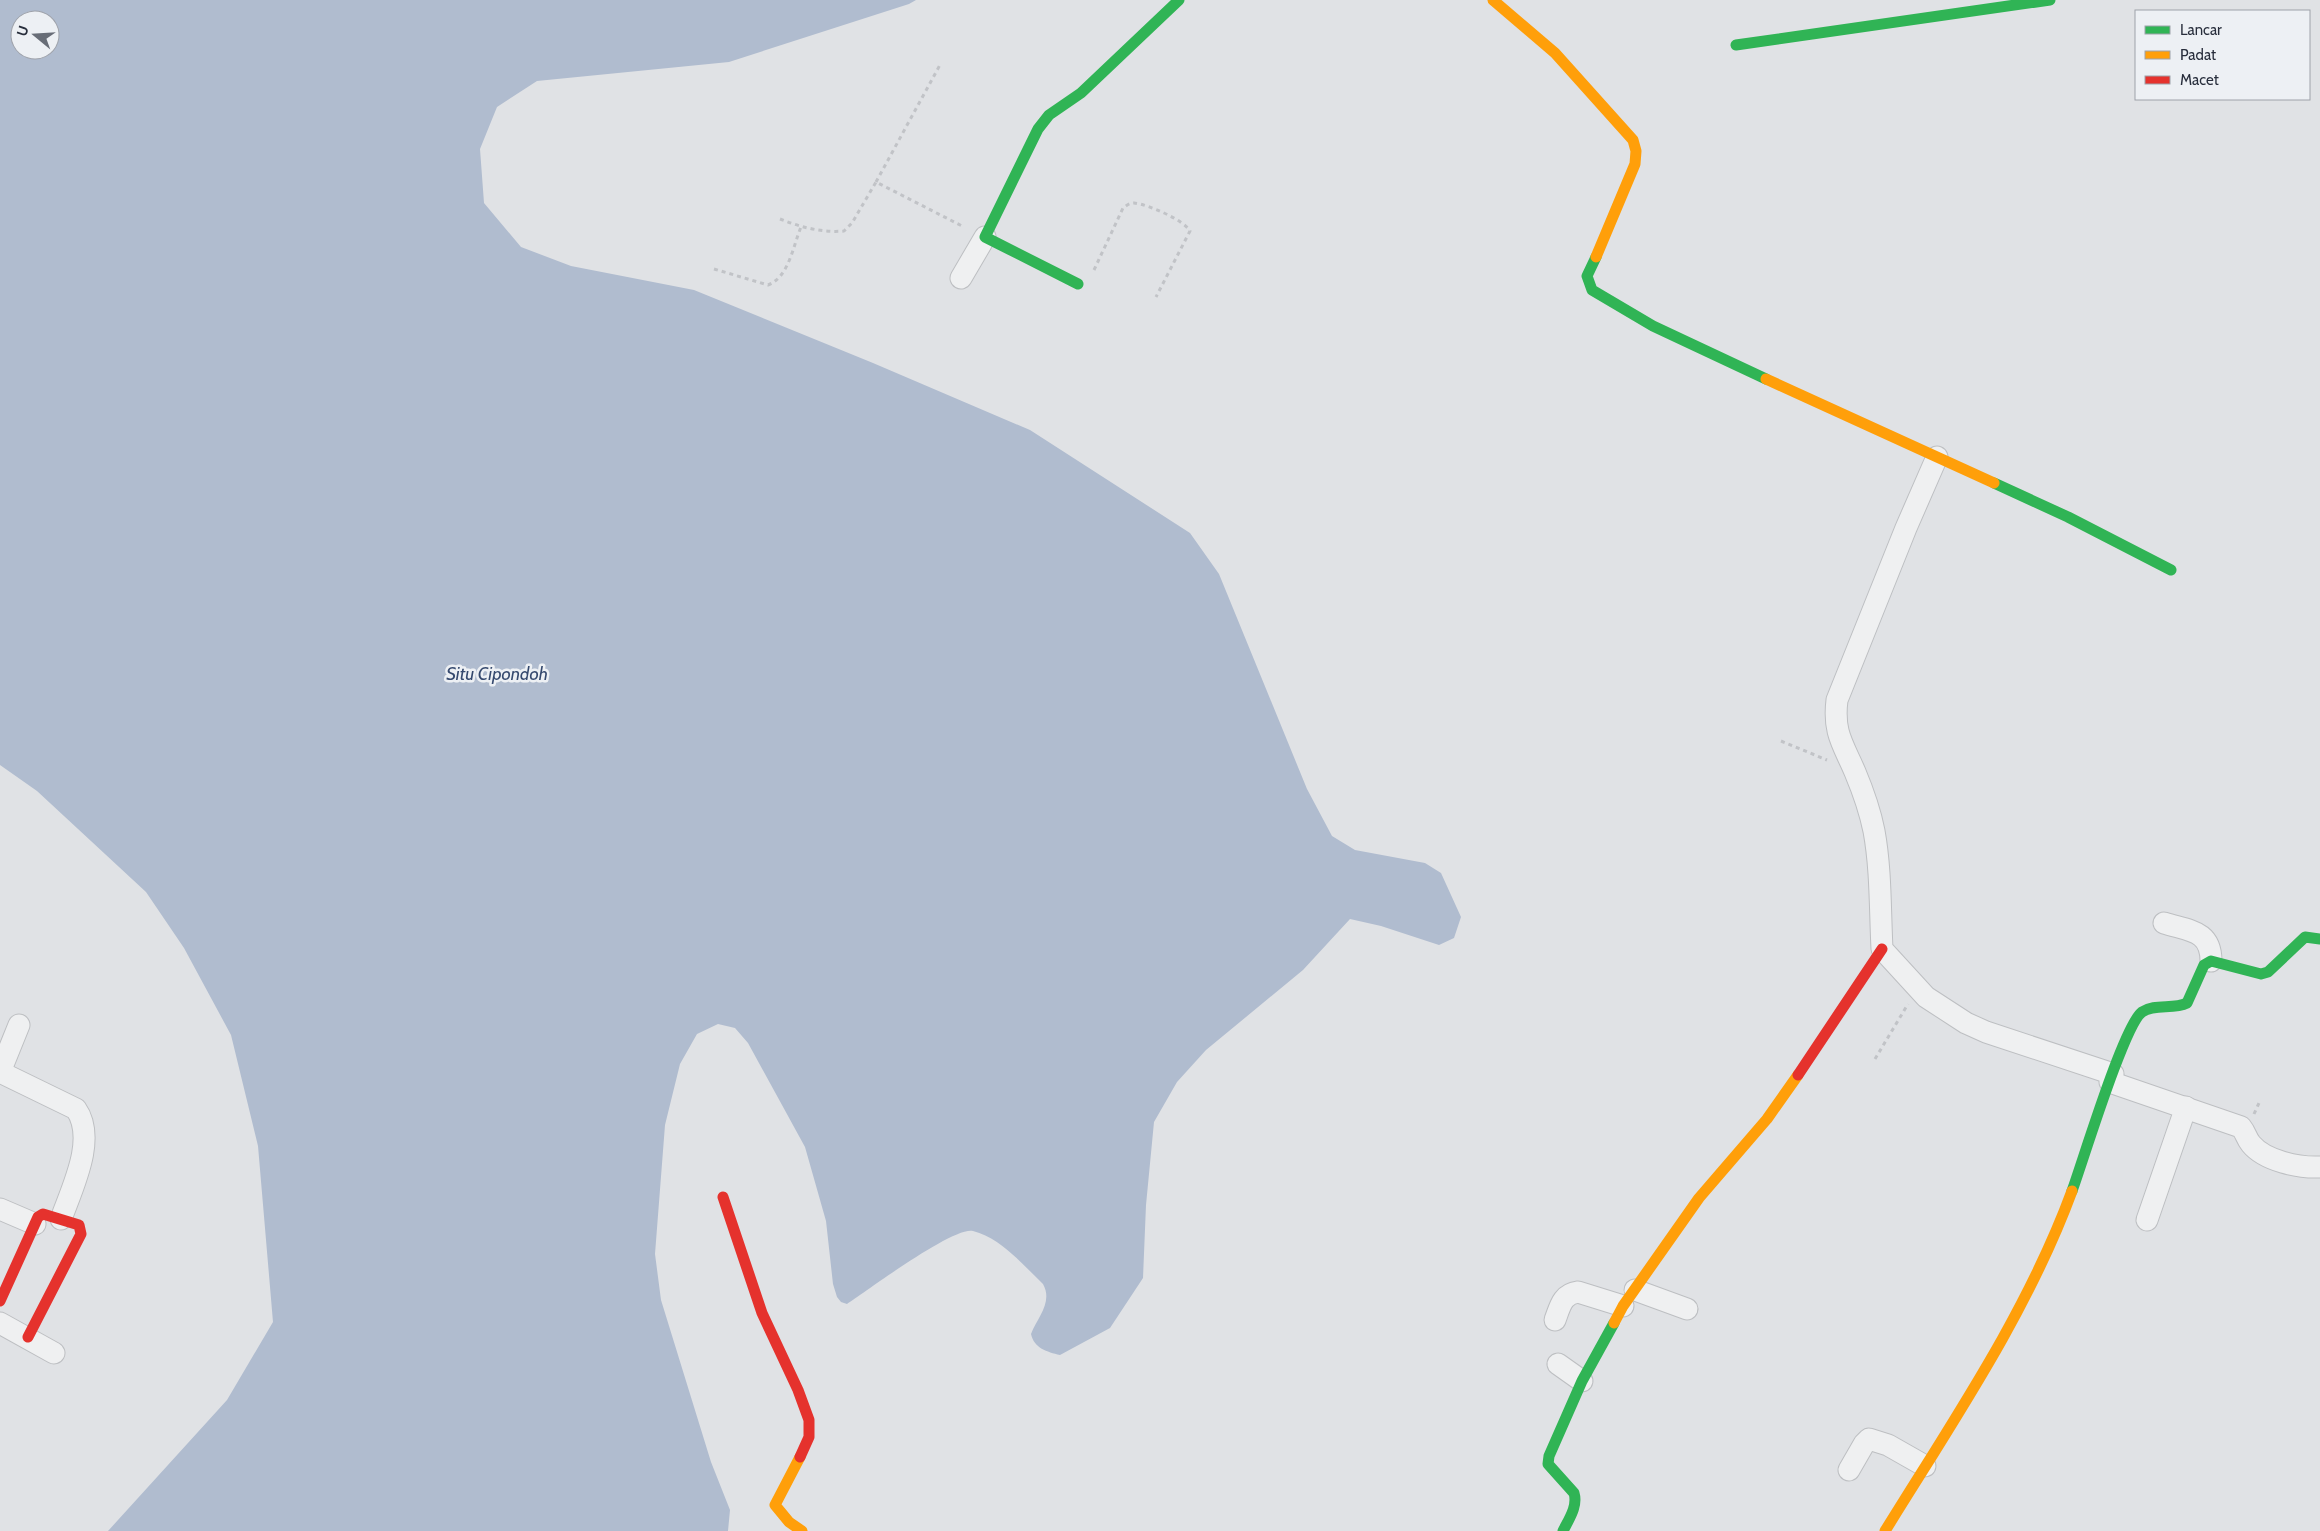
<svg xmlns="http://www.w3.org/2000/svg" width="2320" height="1531" viewBox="0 0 2320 1531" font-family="Cabin,sans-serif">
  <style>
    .water { fill: #b0bccf; fill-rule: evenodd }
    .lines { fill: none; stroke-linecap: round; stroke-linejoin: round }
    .street-casing { stroke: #bdbfc2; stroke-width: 23 }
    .path { stroke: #c1c3c7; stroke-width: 3; stroke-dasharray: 4 4; stroke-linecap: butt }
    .street { stroke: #eff0f1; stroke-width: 21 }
    .fast { stroke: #30b455; stroke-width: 11 }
    .slow { stroke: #ff9f0a; stroke-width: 11 }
    .jam { stroke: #e5322d; stroke-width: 11 }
    .labels { text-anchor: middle; stroke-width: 5; stroke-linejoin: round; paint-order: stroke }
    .water-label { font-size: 18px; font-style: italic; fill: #35496e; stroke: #edf0f4 }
  </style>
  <rect width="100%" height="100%" fill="#e0e2e5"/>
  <path class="water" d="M0,0H916L909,4L729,62L537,81L497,107L480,149L484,203L521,247L571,266L694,290L873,363L1030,430L1190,533L1219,574L1307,789L1332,836L1355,850L1425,863L1441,873L1461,917L1454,938L1439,945L1381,926L1350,919L1303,970L1206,1050L1177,1082L1154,1122L1146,1205L1143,1278L1110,1328L1060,1355C1047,1352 1034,1348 1031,1334C1038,1317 1053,1302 1043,1284C1022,1264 1001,1238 973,1231C954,1226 868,1290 847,1304L841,1302L837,1297L833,1284L826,1221L805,1147L748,1043L735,1028L718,1024L697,1034L680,1064L665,1125L655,1254L661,1300L711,1462L730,1510L728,1531H108L227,1400L273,1322L258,1146L231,1035L184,948L146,892L37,791L0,765ZM20,20H50V50H20Z"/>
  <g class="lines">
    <g class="street-casing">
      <g id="street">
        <path d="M961,278L985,237"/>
        <path d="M1937,457L1906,528L1837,700C1833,733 1843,744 1855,772C1863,791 1870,811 1874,831C1881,869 1880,910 1882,949L1926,997L1966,1023L1986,1032L2113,1074"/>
        <path d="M2164,923C2189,931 2211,930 2211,961"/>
        <path d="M0,1072L76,1109C97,1139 72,1188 61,1219"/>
        <path d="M0,1072L19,1025"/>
        <path d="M2110,1082L2241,1127C2246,1133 2246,1138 2251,1144C2265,1161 2299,1168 2320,1167"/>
        <path d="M0,1209L35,1224"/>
        <path d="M2147,1220L2186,1107"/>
        <path d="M1635,1290L1687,1309"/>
        <path d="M1555,1320C1560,1307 1562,1294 1578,1292L1623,1306"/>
        <path d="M0,1323L54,1353"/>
        <path d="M1558,1364L1582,1381"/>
        <path d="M1849,1470L1864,1444L1869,1439L1888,1445L1925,1466"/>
      </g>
    </g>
    <g class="path">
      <path d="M876,182L941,63"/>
      <path d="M780,219C800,227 822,233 844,231L852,223L876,182L964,227"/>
      <path d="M714,269L768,285C789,277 793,246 801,227"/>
      <path d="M1094,270L1123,208C1126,206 1129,203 1134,203C1147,204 1184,220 1190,231L1156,297"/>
      <path d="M1781,741L1827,760"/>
      <path d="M1875,1059L1908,1004"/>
      <path d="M2254,1114L2259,1103"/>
    </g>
    <use href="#street" class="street"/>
    <g class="fast">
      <path d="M1736,45L2050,0"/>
      <path d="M1596,257L1587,276L1592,290L1653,326L1766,379"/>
      <path d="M1078,284L985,237L1038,129L1049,115L1081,93L1179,0"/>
      <path d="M1994,483L2068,517L2171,570"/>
      <path d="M2072,1191C2083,1161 2124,1025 2142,1012C2155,1003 2173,1010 2187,1003L2204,965L2211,961L2261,974L2268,972L2305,937L2320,939"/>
      <path d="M1563,1531C1569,1519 1578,1506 1574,1493L1548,1464L1549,1456L1582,1381L1614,1323"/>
    </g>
    <g class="slow">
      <path d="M1493,0L1555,53L1633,140L1636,151L1635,164L1596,257"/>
      <path d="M1766,379L1994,483"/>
      <path d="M1614,1323L1623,1306L1699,1198L1767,1119L1798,1075"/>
      <path d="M800,1457L775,1505L789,1522L802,1531"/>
      <path d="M1885,1531C1953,1421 2027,1313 2072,1191"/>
    </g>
    <g class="jam">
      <path d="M1798,1075L1882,949"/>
      <path d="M723,1197L762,1313L798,1390L809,1420V1437L800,1457"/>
      <path d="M0,1301L38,1217L43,1214L79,1225L81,1234L28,1337"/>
    </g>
  </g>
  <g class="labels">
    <g class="water-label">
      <text x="497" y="680">Situ Cipondoh</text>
    </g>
  </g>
  <rect x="2135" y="10" width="175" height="90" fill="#edf0f4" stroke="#9ea2aa"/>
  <rect x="2145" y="26" width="25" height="8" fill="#30b455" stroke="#9ea2aa"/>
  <text x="2180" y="35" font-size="15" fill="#282e3c">Lancar</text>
  <rect x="2145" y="51" width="25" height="8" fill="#ff9f0a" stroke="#9ea2aa"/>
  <text x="2180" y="60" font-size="15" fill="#282e3c">Padat</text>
  <rect x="2145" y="76" width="25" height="8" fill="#e5322d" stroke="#9ea2aa"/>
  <text x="2180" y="85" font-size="15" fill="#282e3c">Macet</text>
  <g transform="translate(35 35) rotate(288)"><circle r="24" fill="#edf0f4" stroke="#9ea2aa"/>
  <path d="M0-4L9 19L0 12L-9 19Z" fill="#686d77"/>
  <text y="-8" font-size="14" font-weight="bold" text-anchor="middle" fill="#282e3c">U</text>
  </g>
</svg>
